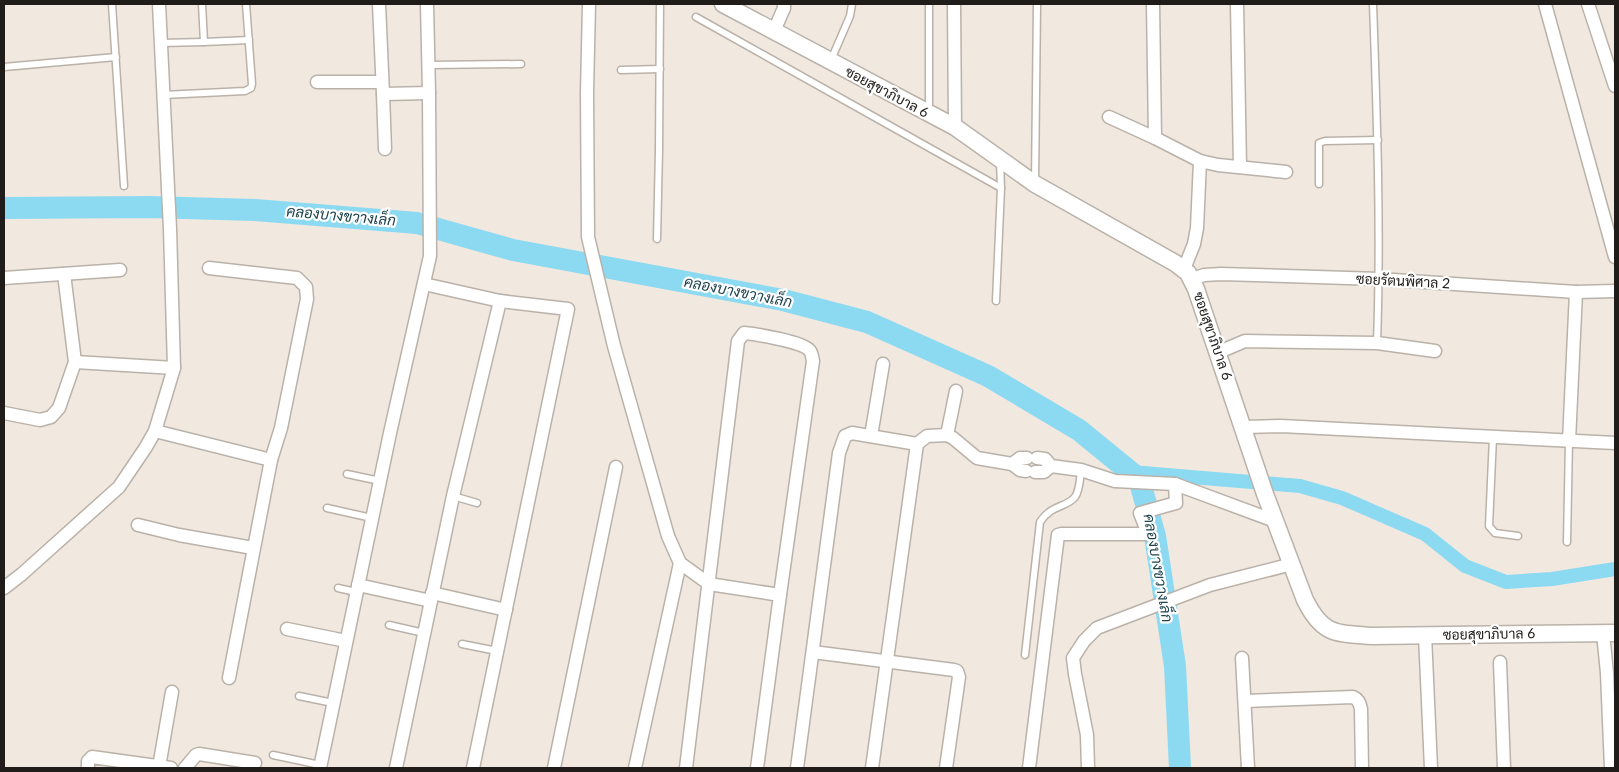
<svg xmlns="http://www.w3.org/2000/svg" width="1619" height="772" viewBox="0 0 1619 772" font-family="Lato,Sarabun,sans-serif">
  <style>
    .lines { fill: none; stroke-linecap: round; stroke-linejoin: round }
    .canal { stroke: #8cdaf2; stroke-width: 14 }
    .river { stroke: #8cdaf2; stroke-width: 22 }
    .service-casing { stroke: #bab2a9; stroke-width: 9 }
    .minor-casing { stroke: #bab2a9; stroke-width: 15 }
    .tertiary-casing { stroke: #bab2a9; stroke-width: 19 }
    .service { stroke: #fff; stroke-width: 6 }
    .minor { stroke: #fff; stroke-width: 12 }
    .tertiary { stroke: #fff; stroke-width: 16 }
    .labels { text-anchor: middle; stroke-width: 4.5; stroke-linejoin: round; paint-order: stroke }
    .street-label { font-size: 14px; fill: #1f1c19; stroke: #fff }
    .water-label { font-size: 15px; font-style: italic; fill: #1f444e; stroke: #fff }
  </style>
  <rect width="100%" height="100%" fill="#f1e8df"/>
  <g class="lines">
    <path class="canal" d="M1131,472L1300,486L1342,498L1425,534L1465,566L1506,582L1552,579L1615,569"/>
    <path class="river" d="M4,208L150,207L255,210L417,223L513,250L783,300L867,322L988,376L1079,430L1139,479L1155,536L1175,666L1180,768"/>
    <g class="service-casing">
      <g id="service">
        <path d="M112,4L124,186"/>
        <path d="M202,4L204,42L249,40"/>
        <path d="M1373,4C1377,117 1381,230 1377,343"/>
        <path d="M696,17L1001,188"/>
        <path d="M161,43L204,42"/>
        <path d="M831,60L850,16L852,4"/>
        <path d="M429,65L521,64"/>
        <path d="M4,67L116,57"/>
        <path d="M621,70L660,69"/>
        <path d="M163,95L245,91L251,88L252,84L246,4"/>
        <path d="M929,112V4"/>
        <path d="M1035,183L1037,4"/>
        <path d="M1319,184V143L1325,141L1378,140"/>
        <path d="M657,239L659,150L660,4"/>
        <path d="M996,301L1001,188L1000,162"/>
        <path d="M1493,437L1489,526L1495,533L1518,536"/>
        <path d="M347,474L380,481"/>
        <path d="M453,496L477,503"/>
        <path d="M327,508L372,518"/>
        <path d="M1567,542L1569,441"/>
        <path d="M338,588L356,592"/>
        <path d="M389,625L424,633"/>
        <path d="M462,644L497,651"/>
        <path d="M1025,655L1040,522C1052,504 1066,508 1075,497C1080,490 1080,478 1081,470"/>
        <path d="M299,696L333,703"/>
        <path d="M273,755L320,765"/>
      </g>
    </g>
    <g class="minor-casing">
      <g id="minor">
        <path d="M379,4L383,94L429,93"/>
        <path d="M589,4L587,93L588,237L614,346L668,536L680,563L709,584L780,595L757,768"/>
        <path d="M954,4L955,127"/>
        <path d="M1153,4L1155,138"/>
        <path d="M1237,4L1240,167"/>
        <path d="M1545,4L1615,257"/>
        <path d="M1588,4L1615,86"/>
        <path d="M774,31L784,8V4"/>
        <path d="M317,82H382"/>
        <path d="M383,94L385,149"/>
        <path d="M1109,117L1155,138L1200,161L1218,165L1286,172"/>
        <path d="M209,268L297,278L306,287L307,299L281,428L271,460L229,678"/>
        <path d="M1184,269L1194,244L1197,228L1200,161"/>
        <path d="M4,278L120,270"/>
        <path d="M1192,279L1204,275L1221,274L1379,279L1576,292L1615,291"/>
        <path d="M424,284L500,301L568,309L473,768"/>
        <path d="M1219,352L1245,341L1377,343L1435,351"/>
        <path d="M75,362L174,368"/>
        <path d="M4,413L40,420L51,417L59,408L75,362L64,274"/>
        <path d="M1244,427L1281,426L1615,443"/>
        <path d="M155,431L271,460"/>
        <path d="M947,435L956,391"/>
        <path d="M871,436L883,364"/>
        <path d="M1569,441L1576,292"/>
        <path d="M1037,458L1045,459L1051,466L1081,470L1115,481L1175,484L1275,521"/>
        <path d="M1012,464L1020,458H1027"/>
        <path d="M1035,472H1044L1051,466"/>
        <path d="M138,525L179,535L253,548"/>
        <path d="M358,585L431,601"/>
        <path d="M4,588L22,574L119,487L146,447L155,431L174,368L170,229L159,4"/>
        <path d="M432,593L506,610"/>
        <path d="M287,629L346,641"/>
        <path d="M1603,633L1607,673L1611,768"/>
        <path d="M1425,635L1431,768"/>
        <path d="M813,652L954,670L957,671L959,677L946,768"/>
        <path d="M1242,658L1248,768"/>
        <path d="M1500,662L1504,768"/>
        <path d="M1245,701L1353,697C1358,699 1360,703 1361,709L1362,768"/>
        <path d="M159,767L172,692"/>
        <path d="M88,768V761L92,757L171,768"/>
        <path d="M185,768L196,755L199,754L255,763"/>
        <path d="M320,768L390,433L430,256L429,93L427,4"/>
        <path d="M396,768L453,496L500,301"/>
        <path d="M554,768L616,467"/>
        <path d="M635,768L680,563"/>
        <path d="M686,768L738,341L744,333C756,334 803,342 809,350C812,352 812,357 813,361L780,595"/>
        <path d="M797,768L839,453L845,436L852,433L917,444"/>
        <path d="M872,768L917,444L927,436L947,435L953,438L977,458L1012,464L1020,470L1026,471"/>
        <path d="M1029,768L1058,535L1061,534H1145L1147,531L1140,513L1176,503L1175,484"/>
        <path d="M1088,768L1087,735L1075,674L1073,658L1084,641L1097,628L1210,585L1292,564"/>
      </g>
    </g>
    <g class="tertiary-casing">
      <path id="tertiary" d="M723,4L955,127L1035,184L1175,263L1188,273L1196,289L1265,494L1305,600C1323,636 1336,633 1372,636L1615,633"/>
    </g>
    <use href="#service" class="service"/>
    <use href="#minor" class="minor"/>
    <use href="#tertiary" class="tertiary"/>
  </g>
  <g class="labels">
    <g class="street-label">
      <text transform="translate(887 92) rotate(28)" y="5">ซอยสุขาภิบาล 6</text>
      <text transform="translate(1403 281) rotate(3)" y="5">ซอยรัตนพิศาล 2</text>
      <text transform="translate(1213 336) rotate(71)" y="5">ซอยสุขาภิบาล 6</text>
      <text transform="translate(1489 634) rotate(-1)" y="5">ซอยสุขาภิบาล 6</text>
    </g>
    <g class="water-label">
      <text transform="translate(341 216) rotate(5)" y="5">คลองบางขวางเล็ก</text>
      <text transform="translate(738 292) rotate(11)" y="5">คลองบางขวางเล็ก</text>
      <text transform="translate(1158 568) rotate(80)" y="5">คลองบางขวางเล็ก</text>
    </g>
  </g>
  <rect width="1619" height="772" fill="none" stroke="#1f1c19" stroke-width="10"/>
</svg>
